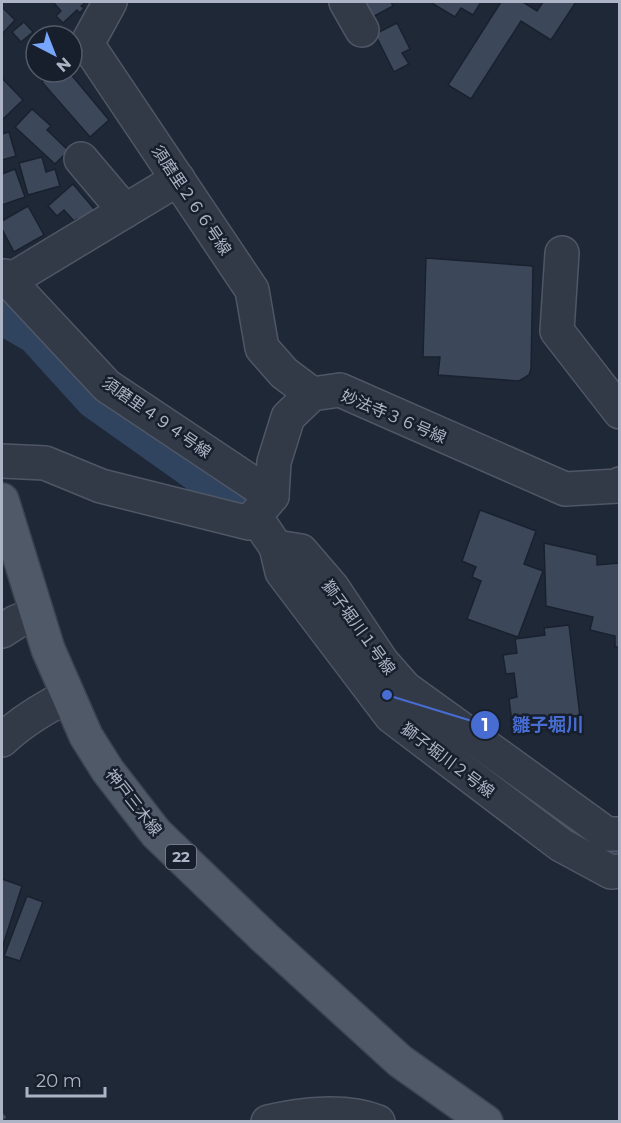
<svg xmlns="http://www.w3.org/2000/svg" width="621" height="1123" viewBox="0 0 621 1123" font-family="Montserrat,'Noto Sans JP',sans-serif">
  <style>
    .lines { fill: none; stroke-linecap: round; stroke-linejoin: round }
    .river { stroke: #30435f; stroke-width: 46 }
    .building { fill: #3c485a; stroke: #1a212e; stroke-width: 1.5 }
    .minor-casing { stroke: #4f5766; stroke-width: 36 }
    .major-casing { stroke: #3b4351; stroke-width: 36 }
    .path { stroke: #3b5053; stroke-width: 4; stroke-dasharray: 4.5 4.5; stroke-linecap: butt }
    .minor { stroke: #323a48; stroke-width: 33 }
    .major { stroke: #4f5968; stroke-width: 33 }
    .labels { text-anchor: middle; stroke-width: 5; stroke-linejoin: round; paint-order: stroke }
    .shield { fill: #181f2c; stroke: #808797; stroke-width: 1.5 }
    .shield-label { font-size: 15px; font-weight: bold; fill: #acb4c5 }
    .street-label { font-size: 16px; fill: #acb4c5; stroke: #181f2c }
    .leader { fill: none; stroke: #486dd2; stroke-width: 2 }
    .callout-dot { fill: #486dd2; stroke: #181f2c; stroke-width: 2 }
    .mark-label { font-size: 18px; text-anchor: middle; font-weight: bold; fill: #fff }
    .callout-label { font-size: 18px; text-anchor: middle; font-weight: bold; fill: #486dd2; stroke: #181f2c; stroke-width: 5; stroke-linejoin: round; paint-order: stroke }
  </style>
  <rect width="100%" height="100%" fill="#1e2837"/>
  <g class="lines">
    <g class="river">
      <path d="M2,311L38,332L97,397L251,506"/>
      <path d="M526,795L602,853L620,849"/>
    </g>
  </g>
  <g class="building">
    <path d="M53,2H86L81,6L84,8L80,13L77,10L63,23L56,16L61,11Z"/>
    <path d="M357,2H391L393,6L367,20Z"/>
    <path d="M430,2H481L473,15L461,8L455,17Z"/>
    <path d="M501,2H523L537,11L543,2H576L551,40L521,21L471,99L448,85Z"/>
    <path d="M2,7L15,20L2,34Z"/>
    <path d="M24,22L33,32L21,42L12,32Z"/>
    <path d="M397,23L410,49L402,53L409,64L394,72L375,34Z"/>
    <path d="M54,72H57L60,76L65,72H69L109,120L90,137L42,82Z"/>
    <path d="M2,78L23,100L2,120Z"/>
    <path d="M32,109L51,126L47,130L70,152L64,158L63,156L55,164L15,127Z"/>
    <path d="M9,132L16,156L2,160V134Z"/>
    <path d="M42,157L46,172L55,169L60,186L28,195L19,163Z"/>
    <path d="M15,169L25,197L2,205V174Z"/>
    <path d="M73,184L95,210L80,223L77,219L74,221L64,210L57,216L48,206Z"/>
    <path d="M28,206L44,235L14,252L2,229V221Z"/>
    <path d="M426,258L533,266L531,369L529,375L519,381L438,375L440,357H423Z"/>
    <path d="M480,510L536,531L524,564L543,571L518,637L467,619L481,581L472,577L476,567L462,561Z"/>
    <path d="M544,543L597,555V565L620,563V647H615V636L590,630L593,617L546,606Z"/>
    <path d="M569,625L581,725L525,732L524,722L512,723L509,699L517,697L514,673L506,674L503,655L517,653L515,639L545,635L544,628Z"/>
    <path d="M2,879L22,886L2,948Z"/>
    <path d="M27,896L43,902L20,961L4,956Z"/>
  </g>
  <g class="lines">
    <g class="minor-casing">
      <g id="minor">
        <path d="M110,2L87,44L252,290L262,348L284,373L312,394"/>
        <path d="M346,2L362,30"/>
        <path d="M81,159L125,211"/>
        <path d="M562,253L557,331L620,412"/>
        <path d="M2,276H5L9,281L107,386L272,496"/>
        <path d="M9,281L178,179"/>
        <path d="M2,461L45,463L101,486L249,523L272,496L274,462L288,417L312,394L340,390L565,489L618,486L620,484"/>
        <path d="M255,516L276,547L301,551L332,587L382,662L405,688L607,834H620"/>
        <path d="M276,547L282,572L391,716L561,845L611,872L620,871"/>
        <path d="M2,631L16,622L37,614"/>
        <path d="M2,740C22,721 44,708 68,696"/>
        <path d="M268,1122C301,1114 346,1109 378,1122"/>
      </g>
    </g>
    <g class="major-casing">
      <path id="major" d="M2,500L48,649L86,736L108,771L156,833L265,938L400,1061L486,1122"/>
    </g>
    <path class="path" d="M2,1115L7,1122"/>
    <use href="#minor" class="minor"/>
    <use href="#major" class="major"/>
  </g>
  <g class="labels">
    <rect class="shield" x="166" y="845" width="30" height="24" rx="4.5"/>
    <g class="shield-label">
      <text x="181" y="862">22</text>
    </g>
    <g class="street-label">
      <text transform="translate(192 200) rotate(56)" y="6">須磨里２６６号線</text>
      <text transform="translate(394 416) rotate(23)" y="6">妙法寺３６号線</text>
      <text transform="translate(157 417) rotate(35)" y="6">須磨里４９４号線</text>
      <text transform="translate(359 627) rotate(54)" y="6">獅子堀川１号線</text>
      <text transform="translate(448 760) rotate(37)" y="6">獅子堀川２号線</text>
      <text transform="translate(134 802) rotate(52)" y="6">神戸三木線</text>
    </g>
  </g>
  <path class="leader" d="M387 695L485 725"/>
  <g class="callout-dot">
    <circle cx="387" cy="695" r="6"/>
    <circle cx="485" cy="725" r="15"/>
  </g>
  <g class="mark-label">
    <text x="485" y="731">1</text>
  </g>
  <g class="callout-label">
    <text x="548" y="731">雛子堀川</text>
  </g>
  <rect width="621" height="1123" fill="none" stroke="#acb4c5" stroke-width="6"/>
  <g transform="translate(54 54) rotate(138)"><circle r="28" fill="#181f2c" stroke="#535b69" stroke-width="1.5"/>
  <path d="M0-4.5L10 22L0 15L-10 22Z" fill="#79a6fd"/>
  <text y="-9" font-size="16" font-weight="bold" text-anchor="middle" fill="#acb4c5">N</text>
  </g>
  <path d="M27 1087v9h78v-9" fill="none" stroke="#acb4c5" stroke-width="3"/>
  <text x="36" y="1087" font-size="18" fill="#acb4c5" stroke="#181f2c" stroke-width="4.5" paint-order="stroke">20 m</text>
</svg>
